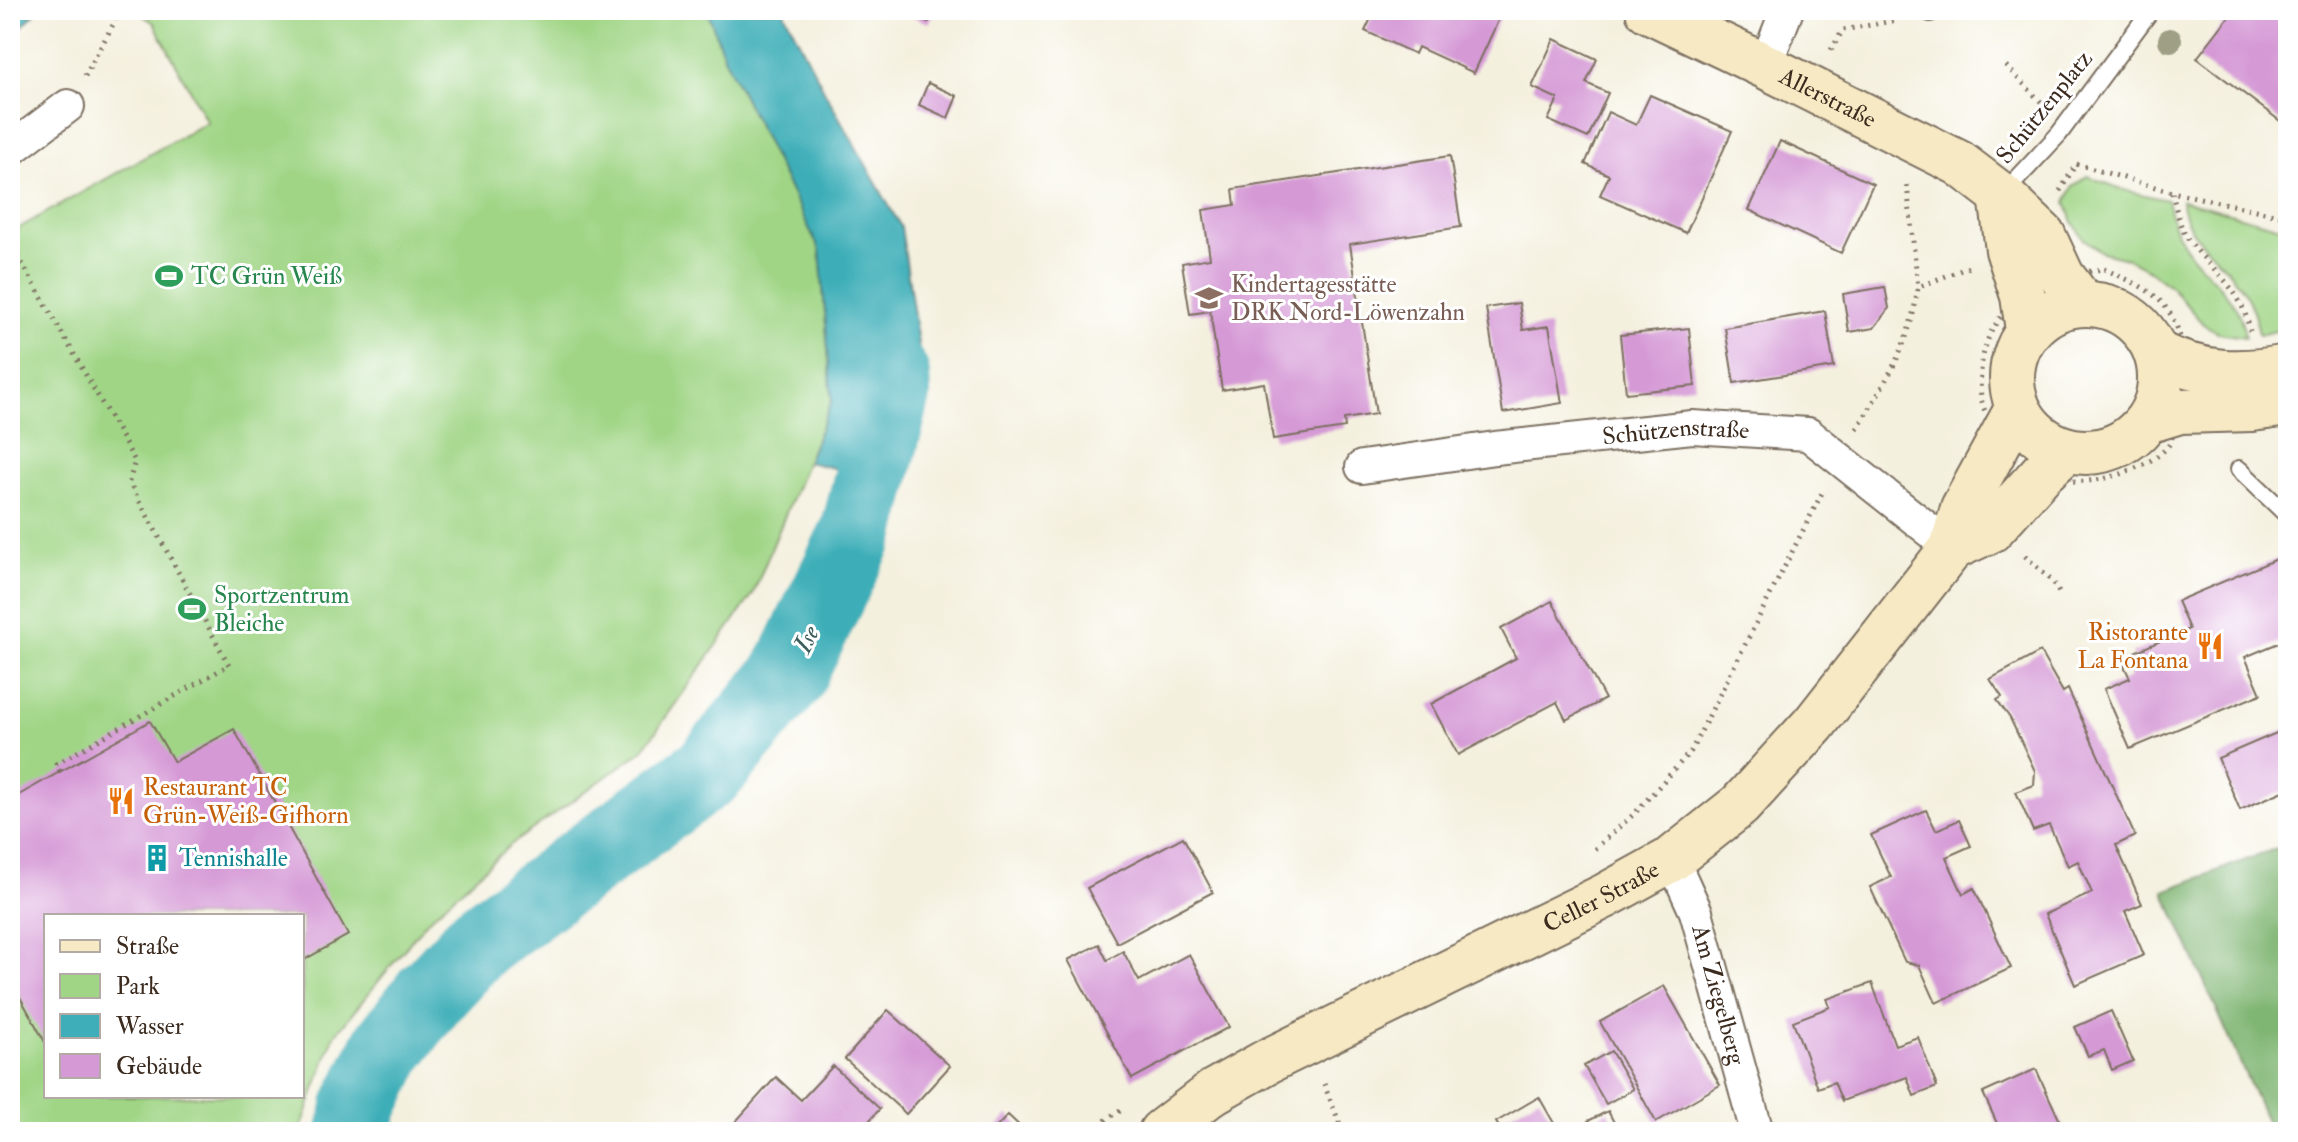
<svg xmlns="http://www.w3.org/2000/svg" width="2298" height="1142" viewBox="0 0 2298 1142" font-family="'IM FELL Double Pica',serif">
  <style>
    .green { fill: #a0d586; stroke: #6e8052; stroke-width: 2; fill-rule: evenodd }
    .forest { fill: #80b673; stroke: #5e7048; stroke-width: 2 }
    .water { fill: #3eaeb8; stroke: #3c6c6b; stroke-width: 2 }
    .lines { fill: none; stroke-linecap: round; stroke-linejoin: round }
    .river { stroke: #3eaeb8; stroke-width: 76 }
    .building { fill: #d59ad6 }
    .lane-casing { stroke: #7c6f61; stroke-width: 20 }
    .street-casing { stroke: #7c6f61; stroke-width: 36 }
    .secondary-casing { stroke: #7c6f61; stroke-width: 48 }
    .path { stroke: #7c6f61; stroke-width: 5; stroke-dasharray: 2 6; stroke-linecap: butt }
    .lane { stroke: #fff; stroke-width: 16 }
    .street { stroke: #fff; stroke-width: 32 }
    .secondary { stroke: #f6e9c3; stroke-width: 44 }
    .tree { fill: #9f9f85 }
    .labels { text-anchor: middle; stroke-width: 6; stroke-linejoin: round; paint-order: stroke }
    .street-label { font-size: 24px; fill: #3b2a1e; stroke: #fff }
    .leisure-label { font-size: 24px; fill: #27864d; stroke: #fff; text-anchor: start }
    .education-label { font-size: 24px; fill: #785e54; stroke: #fff; text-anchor: start }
    .food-label { font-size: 24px; fill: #c56008; stroke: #fff; text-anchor: end }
    .culture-label { font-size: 24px; fill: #0d838f; stroke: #fff; text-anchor: start }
    .water-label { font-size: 26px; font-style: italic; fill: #3c5f5c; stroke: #fff }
  </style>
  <rect width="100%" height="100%" fill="#fff"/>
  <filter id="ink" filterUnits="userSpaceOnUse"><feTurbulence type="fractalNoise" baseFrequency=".0125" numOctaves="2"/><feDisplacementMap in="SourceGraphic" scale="16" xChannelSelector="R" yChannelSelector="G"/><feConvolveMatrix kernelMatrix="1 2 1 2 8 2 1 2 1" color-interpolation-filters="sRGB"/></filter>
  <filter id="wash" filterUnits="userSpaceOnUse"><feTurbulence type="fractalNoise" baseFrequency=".006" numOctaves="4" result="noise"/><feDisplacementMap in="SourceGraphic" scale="32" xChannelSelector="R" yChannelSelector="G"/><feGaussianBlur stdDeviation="1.8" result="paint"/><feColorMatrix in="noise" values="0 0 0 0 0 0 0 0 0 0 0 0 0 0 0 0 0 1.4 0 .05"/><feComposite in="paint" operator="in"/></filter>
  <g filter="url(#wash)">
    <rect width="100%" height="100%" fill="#f4f0de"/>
    <g class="green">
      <path d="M135,10H707L725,59L820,250L832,400L753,594L642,751L509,846L428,920L334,1036L300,1132H10V233L207,122L154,23ZM46,916H302V1096H46Z"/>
      <path d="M2087,176L2127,191L2167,200C2170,212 2173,226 2179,237C2199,275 2239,289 2245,337L2218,333L2203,324L2172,288L2148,269L2123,257L2102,252L2084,239L2073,222L2066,202L2073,187Z"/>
      <path d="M2182,200L2288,229V328L2259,335C2256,314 2248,295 2234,278C2216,255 2182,232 2182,200Z"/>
    </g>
    <path class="forest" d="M2288,844V1132H2271L2164,891Z"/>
    <g class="water">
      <path d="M10,10H38L10,39Z"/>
      <path d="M707,10H783L826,94L901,227L922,370L886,480L807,462L832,400L820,250L725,59Z"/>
    </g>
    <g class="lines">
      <path class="river" d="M355,1132L360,1107L388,1049L431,993L478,942L710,770L788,677L858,532L893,394L892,375"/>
    </g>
    <g id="blocks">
      <g class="building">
        <path d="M897,10H935L928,23Z"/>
        <path d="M1375,10H1503L1474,73L1418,47L1415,54L1365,31Z"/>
        <path d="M2234,10H2288V127L2197,58Z"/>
        <path d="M1554,39L1597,59L1586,83L1608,93L1588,138L1548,120L1558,99L1532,87Z"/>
        <path d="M928,83L957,96L948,118L919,105Z"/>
        <path d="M1650,95L1732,131L1686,233L1600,195L1609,175L1585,164L1608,112L1636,125Z"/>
        <path d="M1780,141L1873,184L1841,253L1749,210Z"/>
        <path d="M1450,156L1461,227L1350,244L1376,414L1344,419L1345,428L1273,439L1264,383L1222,390L1210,311L1190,314L1182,263L1210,258L1203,210L1235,205L1233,189Z"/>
        <path d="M1885,287L1889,308L1874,328L1849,332L1843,294Z"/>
        <path d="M1519,303L1523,330L1549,326L1562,403L1503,413L1486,308Z"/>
        <path d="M1825,311L1834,367L1734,383L1725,328Z"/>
        <path d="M1689,328L1695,386L1626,393L1620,335Z"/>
        <path d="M2286,555L2288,560V639L2245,657L2261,694L2130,749L2104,689L2130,678L2124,666L2135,661L2132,653L2189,629L2177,601Z"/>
        <path d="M1552,601L1605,699L1566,720L1557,702L1458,755L1431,704L1516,658L1501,629Z"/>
        <path d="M2040,652L2063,692L2068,689L2135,836L2116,845L2142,904L2125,911L2144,955L2075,985L2045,914L2092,893L2078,861L2068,866L2049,825L2033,831L2016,792L2034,785L2035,771L2010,718L1997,700L2002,697L1990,679Z"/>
        <path d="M150,721L174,762L234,729L348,935L302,961V916H46V1044L10,979V800Z"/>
        <path d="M2288,728V789L2240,810L2218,758Z"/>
        <path d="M1926,810L1936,830L1959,820L1971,846L1946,857L1963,894L1974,888L2011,968L1936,1003L1919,965L1905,962L1870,887L1891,877L1871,835Z"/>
        <path d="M1183,837L1213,892L1117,943L1087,888Z"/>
        <path d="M1099,944L1107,960L1123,951L1139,981L1189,954L1229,1027L1132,1079L1068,960Z"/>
        <path d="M1872,983L1895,1045L1918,1037L1937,1087L1914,1096L1907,1077L1842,1101L1834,1082L1818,1088L1793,1021L1830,1007L1827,999Z"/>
        <path d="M1664,986L1720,1085L1656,1122L1600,1022Z"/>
        <path d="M888,1010L950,1066L906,1114L845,1059Z"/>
        <path d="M2111,1011L2133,1061L2112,1070L2104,1050L2088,1056L2075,1027Z"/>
        <path d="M1611,1051L1633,1089L1606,1104L1584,1066Z"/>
        <path d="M833,1066L880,1109L859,1132L728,1130L776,1077L801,1100Z"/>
        <path d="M2036,1069L2065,1132H2001L1983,1093Z"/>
        <path d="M1539,1097L1559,1132H1502L1496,1122Z"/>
        <path d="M1608,1111L1619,1132H1594L1588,1121Z"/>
        <path d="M1008,1115L1026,1132H992Z"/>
      </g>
    </g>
  </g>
  <g filter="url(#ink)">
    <use href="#blocks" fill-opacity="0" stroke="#7c6f61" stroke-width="2"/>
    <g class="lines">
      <g class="lane-casing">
        <g id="lane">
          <path d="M1926,10L1930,13"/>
          <path d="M2003,194L2059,134L2151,10"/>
          <path d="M2239,469L2288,516"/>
        </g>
      </g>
      <g class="street-casing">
        <g id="street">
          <path d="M1765,66L1787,10"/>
          <path d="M10,150L68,106"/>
          <path id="s1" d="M1362,467L1495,448L1692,427L1808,434L1952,548"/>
          <path id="s2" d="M1672,859L1696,912L1757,1132"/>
        </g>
      </g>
      <g class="secondary-casing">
        <g id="secondary">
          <path id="s3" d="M1648,10L1765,66L1959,163L2001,195L2043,235L2062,276L2083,304"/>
          <path d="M2001,195L2008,250L2023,296L2028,330"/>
          <circle cx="2086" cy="378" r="74"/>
          <path d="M2156,353C2202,375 2239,376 2288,367"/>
          <path d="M2147,421L2180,411L2252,409L2288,404"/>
          <path d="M1952,548L1991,530L2042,473L2067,450"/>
          <path id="s4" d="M1161,1132L1213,1092L1268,1061L1605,896L1672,859L1740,805L1814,724L1952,548L1963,508L2017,409"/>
        </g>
      </g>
      <g class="path">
        <path d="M1831,50L1843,30L1898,20"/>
        <path d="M2006,66L2044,105"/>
        <path d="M85,76L121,10"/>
        <path d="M1907,185L1918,287"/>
        <path d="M2060,191L2076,164L2172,192L2288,217"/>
        <path d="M2172,193C2176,208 2179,226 2188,239C2213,273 2241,286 2250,331"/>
        <path d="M10,242L135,461L129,482L229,665L56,764L60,772"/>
        <path d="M2104,269C2122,277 2142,285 2157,298C2190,327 2189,385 2176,423C2174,430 2172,441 2168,446C2157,460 2136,468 2121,474C2055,495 2026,469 1989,418C1979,403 1980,389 1981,371C1986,302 2043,277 2104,269Z"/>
        <path d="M1857,429C1887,379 1910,346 1918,287L1969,267"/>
        <path d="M2025,556L2054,583L2061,597"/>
        <path d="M1595,849L1635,813L1691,751L1822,493"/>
        <path d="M1324,1084L1343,1132"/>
        <path d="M1094,1132L1109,1117L1122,1110"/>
      </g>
      <use href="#lane" class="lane"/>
      <use href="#street" class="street"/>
      <use href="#secondary" class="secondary"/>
    </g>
    <circle class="tree" cx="2170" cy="40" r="12"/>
  </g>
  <defs>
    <g id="stadium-bare" transform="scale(2.16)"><path d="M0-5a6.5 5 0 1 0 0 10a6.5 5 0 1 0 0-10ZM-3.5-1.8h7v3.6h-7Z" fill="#2e9e5b" stroke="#fff" stroke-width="2.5" paint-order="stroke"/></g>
    <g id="school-bare" transform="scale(2.16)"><path d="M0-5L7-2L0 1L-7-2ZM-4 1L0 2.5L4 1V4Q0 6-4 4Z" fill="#8d6e63" stroke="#fff" stroke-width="2.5" paint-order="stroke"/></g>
    <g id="restaurant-bare" transform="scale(2.16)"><path d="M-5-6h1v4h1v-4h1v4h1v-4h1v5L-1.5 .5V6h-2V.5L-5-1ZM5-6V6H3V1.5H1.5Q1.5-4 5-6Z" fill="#e8710a" stroke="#fff" stroke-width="2.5" paint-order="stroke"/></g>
    <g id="building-bare" transform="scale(2.16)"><path d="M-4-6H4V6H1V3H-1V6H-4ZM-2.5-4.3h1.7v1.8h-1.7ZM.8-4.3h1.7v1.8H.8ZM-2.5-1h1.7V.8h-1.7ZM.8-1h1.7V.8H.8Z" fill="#0f9aa8" stroke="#fff" stroke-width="2.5" paint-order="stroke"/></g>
  </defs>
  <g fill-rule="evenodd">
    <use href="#stadium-bare" x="169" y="276"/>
    <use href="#school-bare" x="1209" y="298"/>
    <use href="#stadium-bare" x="192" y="609"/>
    <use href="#restaurant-bare" x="2210" y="646"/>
    <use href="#restaurant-bare" x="121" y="801"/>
    <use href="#building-bare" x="157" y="858"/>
  </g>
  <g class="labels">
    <g class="street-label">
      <text dy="8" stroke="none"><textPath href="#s3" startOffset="200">Allerstraße</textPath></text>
      <text transform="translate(2044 107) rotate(-51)" y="8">Schützenplatz</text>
      <text dy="8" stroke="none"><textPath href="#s1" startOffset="316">Schützenstraße</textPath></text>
      <text dy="8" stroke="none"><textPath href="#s4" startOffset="500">Celler Straße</textPath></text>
      <text dy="8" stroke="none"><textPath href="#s2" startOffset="144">Am Ziegelberg</textPath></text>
    </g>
    <g class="leisure-label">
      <text x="191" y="284">TC Grün Weiß</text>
      <text x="214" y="603">Sportzentrum<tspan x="214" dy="28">Bleiche</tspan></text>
    </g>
    <g class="education-label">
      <text x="1231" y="292">Kindertagesstätte<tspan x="1231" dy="28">DRK Nord-Löwenzahn</tspan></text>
    </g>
    <g class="food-label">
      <text x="2188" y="640">Ristorante<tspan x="2188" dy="28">La Fontana</tspan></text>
      <text x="143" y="795" text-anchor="start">Restaurant TC<tspan x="143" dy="28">Grün-Weiß-Gifhorn</tspan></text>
    </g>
    <g class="culture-label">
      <text x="179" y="866">Tennishalle</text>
    </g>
    <g class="water-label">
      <text transform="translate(806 639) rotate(-64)" y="9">Ise</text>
    </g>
  </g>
  <rect width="2298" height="1142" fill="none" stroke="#fff" stroke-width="40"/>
  <rect x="44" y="914" width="260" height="184" fill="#ffffff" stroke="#b1aaa5" stroke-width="2"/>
  <rect x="60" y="940" width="40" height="12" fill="#f6e9c3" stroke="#b1aaa5" stroke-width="2"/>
  <text x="116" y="954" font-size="24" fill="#3b2a1e">Straße</text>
  <rect x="60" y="974" width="40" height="24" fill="#a0d586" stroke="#b1aaa5" stroke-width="2"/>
  <text x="116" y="994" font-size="24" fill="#3b2a1e">Park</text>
  <rect x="60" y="1014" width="40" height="24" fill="#3eaeb8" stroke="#b1aaa5" stroke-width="2"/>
  <text x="116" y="1034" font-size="24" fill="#3b2a1e">Wasser</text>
  <rect x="60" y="1054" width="40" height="24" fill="#d59ad6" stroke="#b1aaa5" stroke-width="2"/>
  <text x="116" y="1074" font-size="24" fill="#3b2a1e">Gebäude</text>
</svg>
